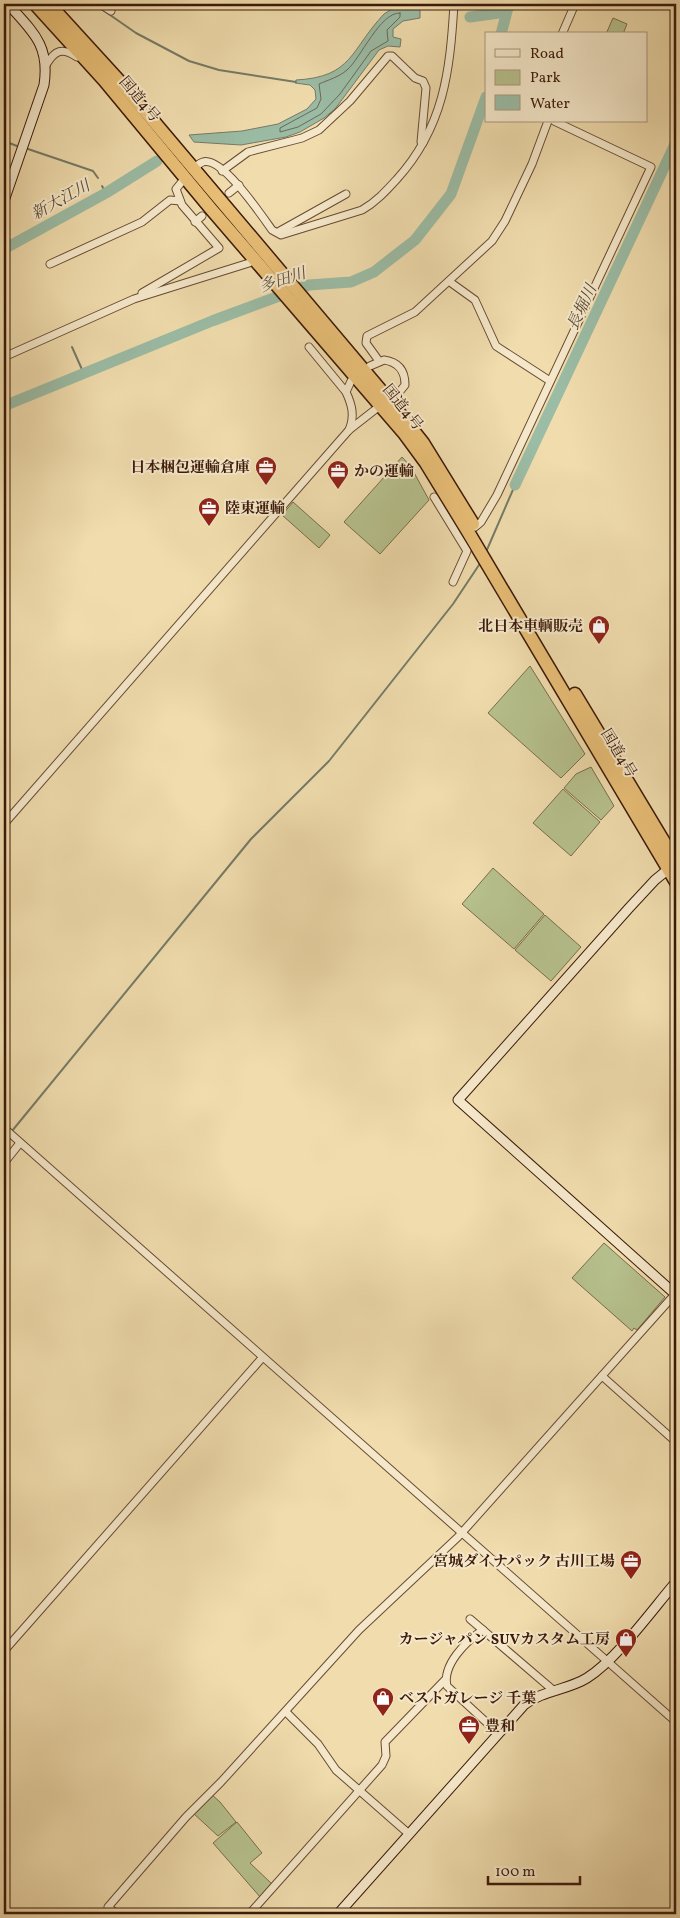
<svg xmlns="http://www.w3.org/2000/svg" width="680" height="1918" viewBox="0 0 680 1918" font-family="Vollkorn,'Noto Serif JP',serif">
  <style>
    .green { fill: #b6c18d; stroke: #786d4b }
    .water { fill: #9bbca5; stroke: #757b67 }
    .lines { fill: none; stroke-linecap: round; stroke-linejoin: round }
    .shore { stroke: #6b6a57; stroke-width: 1 }
    .stream { stroke: #757b67; stroke-width: 2 }
    .river { stroke: #9bbca5; stroke-width: 11 }
    .street-casing { stroke: #684a32; stroke-width: 9 }
    .secondary-casing { stroke: #3b1909; stroke-width: 11 }
    .highway-casing { stroke: #3b1909; stroke-width: 15 }
    .street { stroke: #f5e8ca; stroke-width: 7 }
    .secondary { stroke: #f5e8ca; stroke-width: 9 }
    .highway { stroke: #e8be76; stroke-width: 12 }
    .labels { text-anchor: middle; stroke-width: 4; stroke-linejoin: round; paint-order: stroke }
    .street-label { font-size: 15px; fill: #3b1909; stroke: #f5e8ca }
    .poi-label { font-size: 15px; font-weight: bold; fill: #3b1909; stroke: #f5e8ca; text-anchor: end }
    .water-label { font-size: 16px; font-style: italic; fill: #584a38; stroke: #f5e8ca }
  </style>
  <rect width="100%" height="100%" fill="#f0dcad"/>
  <filter id="stains"><feTurbulence type="fractalNoise" baseFrequency=".004" numOctaves="4"/><feColorMatrix values="0 0 0 0 .2 0 0 0 0 .09 0 0 0 0 .02 0 0 0 .5 -.17"/></filter>
  <radialGradient id="worn" r=".72"><stop offset=".6" stop-color="#630" stop-opacity="0"/><stop offset="1" stop-color="#630" stop-opacity=".3"/></radialGradient>
  <g class="green">
    <path d="M613,18L627,24L623,34H606Z"/>
    <path d="M402,457L411,467L429,500L380,554L344,522Z"/>
    <path d="M293,502L330,535L319,548L282,515Z"/>
    <path d="M530,666L585,754L561,778L488,713Z"/>
    <path d="M591,767L614,806L601,820L564,788L576,774Z"/>
    <path d="M563,789L600,822L571,856L533,823Z"/>
    <path d="M493,868L544,914L514,949L462,904Z"/>
    <path d="M545,915L581,947L551,981L515,950Z"/>
    <path d="M604,1243L665,1297L637,1330L634,1328L632,1331L572,1278Z"/>
    <path d="M211,1794L220,1802L236,1822L218,1836L193,1813Z"/>
    <path d="M237,1822L262,1853L250,1863L273,1885L261,1898L213,1843Z"/>
  </g>
  <path class="water" d="M402,7H420V18L403,21L393,29V37L401,39L400,47L388,46L379,50L335,109L324,118L300,132L286,137L241,145L194,142L189,135L242,131L278,124L307,109L316,99L315,90L310,85L295,83L296,80C353,77 350,50 384,14L392,9Z"/>
  <g class="lines">
    <path class="shore" d="M400,13V17L387,30L388,41L371,51L340,94L321,114L298,127L280,132V128L317,108L321,99L319,84C328,80 339,77 347,70C361,58 380,12 400,13Z"/>
    <g class="stream">
      <path d="M63,4L100,8L136,33L189,61L219,70L296,82"/>
      <path d="M4,141L17,146"/>
      <path d="M28,149L93,171L98,178"/>
      <path d="M102,186L106,193"/>
      <path d="M72,347L84,374"/>
      <path d="M486,552L515,485"/>
      <path d="M12,1131L251,839L329,761L453,604L481,562"/>
      <path d="M4,1140L9,1134"/>
    </g>
    <g class="river">
      <path d="M470,17L506,12"/>
      <path d="M501,34L509,4"/>
      <path d="M4,249L106,193L157,161"/>
      <path d="M4,406L212,321L309,285L351,282L374,272L415,240L451,194L486,97"/>
      <path d="M515,485L676,142"/>
    </g>
    <g class="street-casing">
      <g id="street">
        <path d="M100,4L111,11"/>
        <path d="M562,34L575,4"/>
        <path d="M46,65C55,50 62,47 77,57"/>
        <path d="M193,169C196,167 199,163 203,162C222,156 262,216 272,230L281,235L362,210C376,202 386,191 397,179C444,127 450,71 454,4"/>
        <path d="M222,171L248,152L302,138L319,130L350,101L388,56H392L415,78L423,81L426,88L421,142L423,143"/>
        <path d="M229,193L239,185"/>
        <path d="M195,222L202,216"/>
        <path d="M278,232L346,194"/>
        <path d="M50,264L142,222L170,200L180,201"/>
        <path d="M450,282L475,300L496,346L550,381"/>
        <path d="M142,293L219,248L182,205L176,189L185,178"/>
        <path d="M309,347L346,392"/>
        <path d="M4,357L134,299L249,263"/>
        <path d="M379,361L366,343L367,336L415,312L492,241L505,221L532,164L548,121"/>
        <path d="M370,366L384,360C398,362 405,370 405,385L397,395L389,400"/>
        <path d="M349,430C355,416 352,405 346,392L351,381"/>
        <path d="M434,497L467,551L453,582"/>
        <path d="M475,527L481,522L497,495L651,167L554,121"/>
        <path d="M4,824L349,430L381,405"/>
        <path d="M4,1128L676,1722"/>
        <path d="M4,1163L20,1143"/>
        <path d="M602,1376L676,1442"/>
        <path d="M470,1619L553,1690"/>
        <path d="M483,1630C466,1641 442,1665 447,1686L498,1733"/>
        <path d="M4,1651L262,1358"/>
        <path d="M286,1712L318,1744L336,1770L409,1834"/>
        <path d="M117,1914L108,1907L186,1817L221,1782L359,1630L458,1537L675,1294L676,1295"/>
        <path d="M254,1914L252,1911L382,1765L386,1756L385,1742L445,1680"/>
      </g>
    </g>
    <g class="secondary-casing">
      <g id="secondary">
        <path d="M4,201L44,85C50,45 33,32 8,4"/>
        <path d="M671,867L655,880L629,908L458,1100L675,1294L676,1292"/>
        <path d="M338,1914L524,1705C543,1690 568,1690 587,1678C617,1659 652,1610 676,1582"/>
      </g>
    </g>
    <g class="highway-casing">
      <g id="highway">
        <path d="M35,4L104,80L211,209L404,433L426,463L467,530L676,882"/>
        <path d="M49,4L123,85L389,400L423,443L473,524"/>
        <path d="M575,694L676,862"/>
      </g>
    </g>
    <use href="#street" class="street"/>
    <use href="#secondary" class="secondary"/>
    <use href="#highway" class="highway"/>
  </g>
  <defs>
    <g id="office-pin" transform="scale(1.125)"><path d="M0 17L-7.5 6A9.5 9.5 0 1 1 7.5 6Z" fill="#8f2418" stroke="#f5e8ca"/><path d="M-6-3h4V-5.5h4V-3h4V5H-6ZM-1-4.5V-3h2v-1.5ZM-6 0V1H6V0Z" fill="#fff"/></g>
    <g id="shop-pin" transform="scale(1.125)"><path d="M0 17L-7.5 6A9.5 9.5 0 1 1 7.5 6Z" fill="#8f2418" stroke="#f5e8ca"/><path d="M-5-2.5h2.3a2.7 3.5 0 0 1 5.4 0H5L5.5 6h-11ZM-1.5-2.5h3a1.5 2.3 0 0 0-3 0Z" fill="#fff"/></g>
  </defs>
  <g fill-rule="evenodd">
    <use href="#office-pin" x="266" y="467"/>
    <use href="#office-pin" x="338" y="471"/>
    <use href="#office-pin" x="209" y="508"/>
    <use href="#shop-pin" x="599" y="626"/>
    <use href="#office-pin" x="631" y="1561"/>
    <use href="#shop-pin" x="626" y="1639"/>
    <use href="#shop-pin" x="383" y="1698"/>
    <use href="#office-pin" x="469" y="1726"/>
  </g>
  <g class="labels">
    <g class="street-label">
      <text transform="translate(140 99) rotate(50)" y="5">国道4号</text>
      <text transform="translate(403 407) rotate(51)" y="5">国道4号</text>
      <text transform="translate(619 753) rotate(59)" y="5">国道4号</text>
    </g>
    <g class="poi-label">
      <text x="250" y="472">日本梱包運輸倉庫</text>
      <text x="354" y="476" text-anchor="start">かの運輸</text>
      <text x="225" y="513" text-anchor="start">陸東運輸</text>
      <text x="583" y="631">北日本車輌販売</text>
      <text x="615" y="1566">宮城ダイナパック 古川工場</text>
      <text x="610" y="1644">カージャパン SUVカスタム工房</text>
      <text x="399" y="1703" text-anchor="start">ベストガレージ 千葉</text>
      <text x="485" y="1731" text-anchor="start">豊和</text>
    </g>
    <g class="water-label">
      <text transform="translate(60 199) rotate(-29)" y="6">新大江川</text>
      <text transform="translate(282 279) rotate(-18)" y="6">多田川</text>
      <text transform="translate(581 307) rotate(-65)" y="6">長堀川</text>
    </g>
  </g>
  <rect width="680" height="1918" fill="none" stroke="#f0dcad" stroke-width="20"/>
  <rect x="5" y="5" width="670" height="1908" fill="none" stroke="#3b1909" stroke-width="2.5"/>
  <rect x="10" y="10" width="660" height="1898" fill="none" stroke="#3b1909"/>
  <rect x="485" y="32" width="162" height="90" fill="#f5e8ca" stroke="#ab957d"/>
  <rect x="495" y="49" width="25" height="8" fill="#f5e8ca" stroke="#ab957d"/>
  <text x="530" y="58" font-size="15" fill="#3b1909">Road</text>
  <rect x="495" y="70" width="25" height="15" fill="#b6c18d" stroke="#ab957d"/>
  <text x="530" y="82" font-size="15" fill="#3b1909">Park</text>
  <rect x="495" y="95" width="25" height="15" fill="#9bbca5" stroke="#ab957d"/>
  <text x="530" y="108" font-size="15" fill="#3b1909">Water</text>
  <path d="M488 1876v8h92v-8" fill="none" stroke="#3b1909" stroke-width="2.5"/>
  <text x="495" y="1876" font-size="15" fill="#3b1909" stroke="#f5e8ca" stroke-width="4" paint-order="stroke">100 m</text>
  <rect width="100%" height="100%" filter="url(#stains)"/>
  <rect width="100%" height="100%" fill="url(#worn)"/>
</svg>
